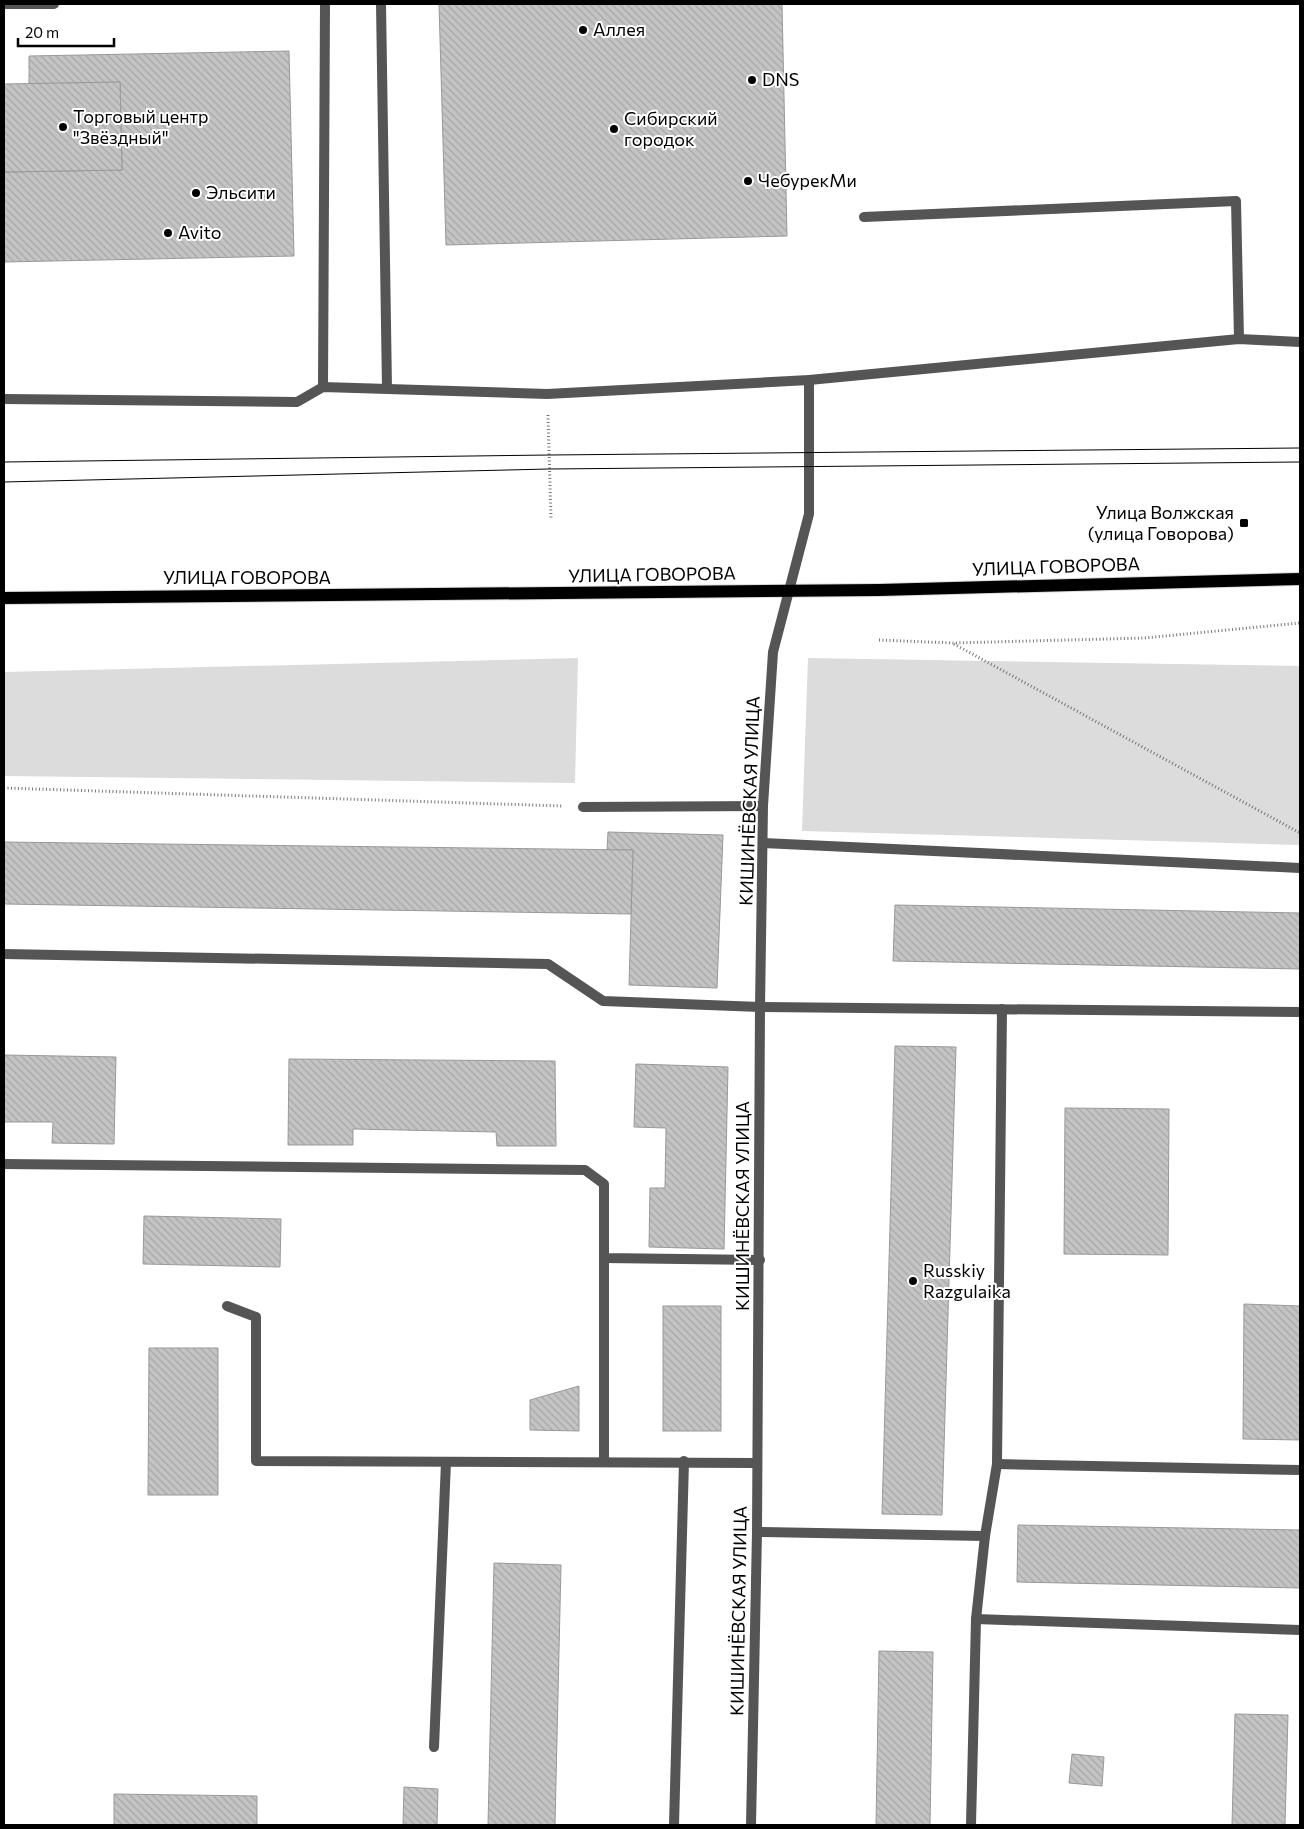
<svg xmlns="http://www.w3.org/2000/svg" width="1304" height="1829" viewBox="0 0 1304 1829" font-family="Commissioner,sans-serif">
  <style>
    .green { fill: #dcdcdc }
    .building { fill: url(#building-back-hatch); stroke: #999 }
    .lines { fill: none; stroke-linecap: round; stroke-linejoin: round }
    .primary-casing { stroke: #dbdbdb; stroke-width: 14 }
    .path { stroke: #777; stroke-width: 3; stroke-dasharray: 1 2.5; stroke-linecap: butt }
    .lane { stroke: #555; stroke-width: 10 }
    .street { stroke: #555; stroke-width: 10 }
    .primary { stroke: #000; stroke-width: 12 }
    .tram { stroke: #000; stroke-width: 1 }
    .poi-dot { fill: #000; stroke: #fff; stroke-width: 2 }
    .labels { text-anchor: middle; stroke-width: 4; stroke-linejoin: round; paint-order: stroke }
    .poi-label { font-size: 18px; fill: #000; stroke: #fff; text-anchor: start }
    .street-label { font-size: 18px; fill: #000; stroke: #fff }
  </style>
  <defs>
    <pattern id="building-back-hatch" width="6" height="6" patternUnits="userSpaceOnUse" patternTransform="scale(1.25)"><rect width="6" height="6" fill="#c4c4c4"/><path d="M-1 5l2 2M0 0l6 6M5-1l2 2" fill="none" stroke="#a7a7a7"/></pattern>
  </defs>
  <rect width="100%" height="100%" fill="#fff"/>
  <g class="green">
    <path d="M578,658L575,783L4,776V672Z"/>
    <path d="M808,658L1300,666V845L802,831Z"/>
  </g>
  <g class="building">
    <path d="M439,4H782L787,236L446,245Z"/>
    <path d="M289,51L294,256L4,262V172L122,170L120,82L29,84V56Z"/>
    <path d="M120,82L122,170L4,172V84Z"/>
    <path d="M608,832L723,835L717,988L629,985L633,850H607Z"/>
    <path d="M4,842L633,850L631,914L4,904Z"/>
    <path d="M895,905L1300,913V969L893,961Z"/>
    <path d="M895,1046L956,1047L942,1515L882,1514Z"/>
    <path d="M4,1055L116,1057L114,1144L52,1143L53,1122H4Z"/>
    <path d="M289,1059L555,1061L556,1146H497L496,1132L353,1129V1145H288Z"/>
    <path d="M636,1064L728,1067L724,1249L649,1247L650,1188H665L666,1128L634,1127Z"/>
    <path d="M1065,1108L1169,1109L1168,1255L1064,1254Z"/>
    <path d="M144,1216L281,1219L280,1267L143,1264Z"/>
    <path d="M1244,1304L1300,1306V1440L1243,1439Z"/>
    <rect x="663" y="1306" width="58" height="125"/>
    <path d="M149,1348H218V1495H148Z"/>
    <path d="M579,1386V1431L530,1430V1400Z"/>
    <path d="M1018,1525L1300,1530V1588L1017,1582Z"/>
    <path d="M494,1563L561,1565L555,1825H488Z"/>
    <path d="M879,1651L933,1652L930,1825H876Z"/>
    <path d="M1235,1714L1288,1715L1285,1825H1232Z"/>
    <path d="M1072,1754L1104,1757L1102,1786L1069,1783Z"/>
    <path d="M404,1787L438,1789L437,1825H403Z"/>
    <path d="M114,1794L257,1796V1825H114Z"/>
  </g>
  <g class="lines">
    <g class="primary-casing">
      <path id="primary" d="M4,598L879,590L1300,579"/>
    </g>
    <g class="path">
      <path d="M548,415L551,518"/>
      <path d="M879,640L953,643L1144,638L1300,623"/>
      <path d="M954,644L1300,833"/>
      <path d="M4,788L562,806"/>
    </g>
    <g class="lane">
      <path d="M4,4H54"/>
      <path d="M381,4L387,388"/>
      <path d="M864,217L1236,201L1239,339"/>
      <path d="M323,387L325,4"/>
      <path d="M4,399L297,402L323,387L547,394L809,380L1239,339L1300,342"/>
      <path d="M583,807L763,806"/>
      <path d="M763,843L1300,868"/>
      <path d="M4,954L548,964L603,1001L760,1007L1300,1012"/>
      <path d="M4,1164L585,1170L604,1184V1258L760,1260"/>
      <path d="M604,1258V1462"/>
      <path d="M227,1306L256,1317V1461L757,1463"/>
      <path d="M997,1464L1300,1470"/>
      <path d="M757,1532L985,1536"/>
      <path d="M976,1619L1300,1630"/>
      <path d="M434,1747L446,1462"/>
      <path d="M674,1825L684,1461"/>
      <path d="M971,1825L976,1619L985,1536L997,1464L1002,1009"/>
    </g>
    <path class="street" d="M751,1825L757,1532L760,1007L763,806L773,652L809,514V380"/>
    <use href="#primary" class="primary"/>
    <g class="tram">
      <path d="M4,462L549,455L1300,448"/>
      <path d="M4,482L549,469L1300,462"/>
    </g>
  </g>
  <g class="poi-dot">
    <circle cx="583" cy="30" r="5"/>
    <circle cx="752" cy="80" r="5"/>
    <circle cx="63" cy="127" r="5"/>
    <circle cx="614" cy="129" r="5"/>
    <circle cx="748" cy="181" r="5"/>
    <circle cx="196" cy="193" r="5"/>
    <circle cx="168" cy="233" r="5"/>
    <rect x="1239" y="518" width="10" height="10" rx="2.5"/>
    <circle cx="913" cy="1281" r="5"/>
  </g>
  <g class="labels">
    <g class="poi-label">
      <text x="593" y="36">Аллея</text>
      <text x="762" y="86">DNS</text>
      <text x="73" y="123">Торговый центр<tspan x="73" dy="21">"Звёздный"</tspan></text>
      <text x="624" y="125">Сибирский<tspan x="624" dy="21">городок</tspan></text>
      <text x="758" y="187">ЧебурекМи</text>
      <text x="206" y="199">Эльсити</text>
      <text x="178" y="239">Avito</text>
      <text x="1234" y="519" text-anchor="end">Улица Волжская<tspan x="1234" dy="21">(улица Говорова)</tspan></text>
      <text x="923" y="1277">Russkiy<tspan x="923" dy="21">Razgulaika</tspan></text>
    </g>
    <g class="street-label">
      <text transform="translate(1056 567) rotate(-2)" y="6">УЛИЦА ГОВОРОВА</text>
      <text transform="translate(652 575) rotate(-1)" y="6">УЛИЦА ГОВОРОВА</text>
      <text x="247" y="584">УЛИЦА ГОВОРОВА</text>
      <text transform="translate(750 801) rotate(-88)" y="6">КИШИНЁВСКАЯ УЛИЦА</text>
      <text transform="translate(743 1206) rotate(-90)" y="6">КИШИНЁВСКАЯ УЛИЦА</text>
      <text transform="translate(739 1611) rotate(-89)" y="6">КИШИНЁВСКАЯ УЛИЦА</text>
    </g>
  </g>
  <rect width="1304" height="1829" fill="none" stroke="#000000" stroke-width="10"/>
  <path d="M18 38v8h96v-8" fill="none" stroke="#000000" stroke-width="2.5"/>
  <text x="25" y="38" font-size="15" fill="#000000" stroke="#ffffff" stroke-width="4" paint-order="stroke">20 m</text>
</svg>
